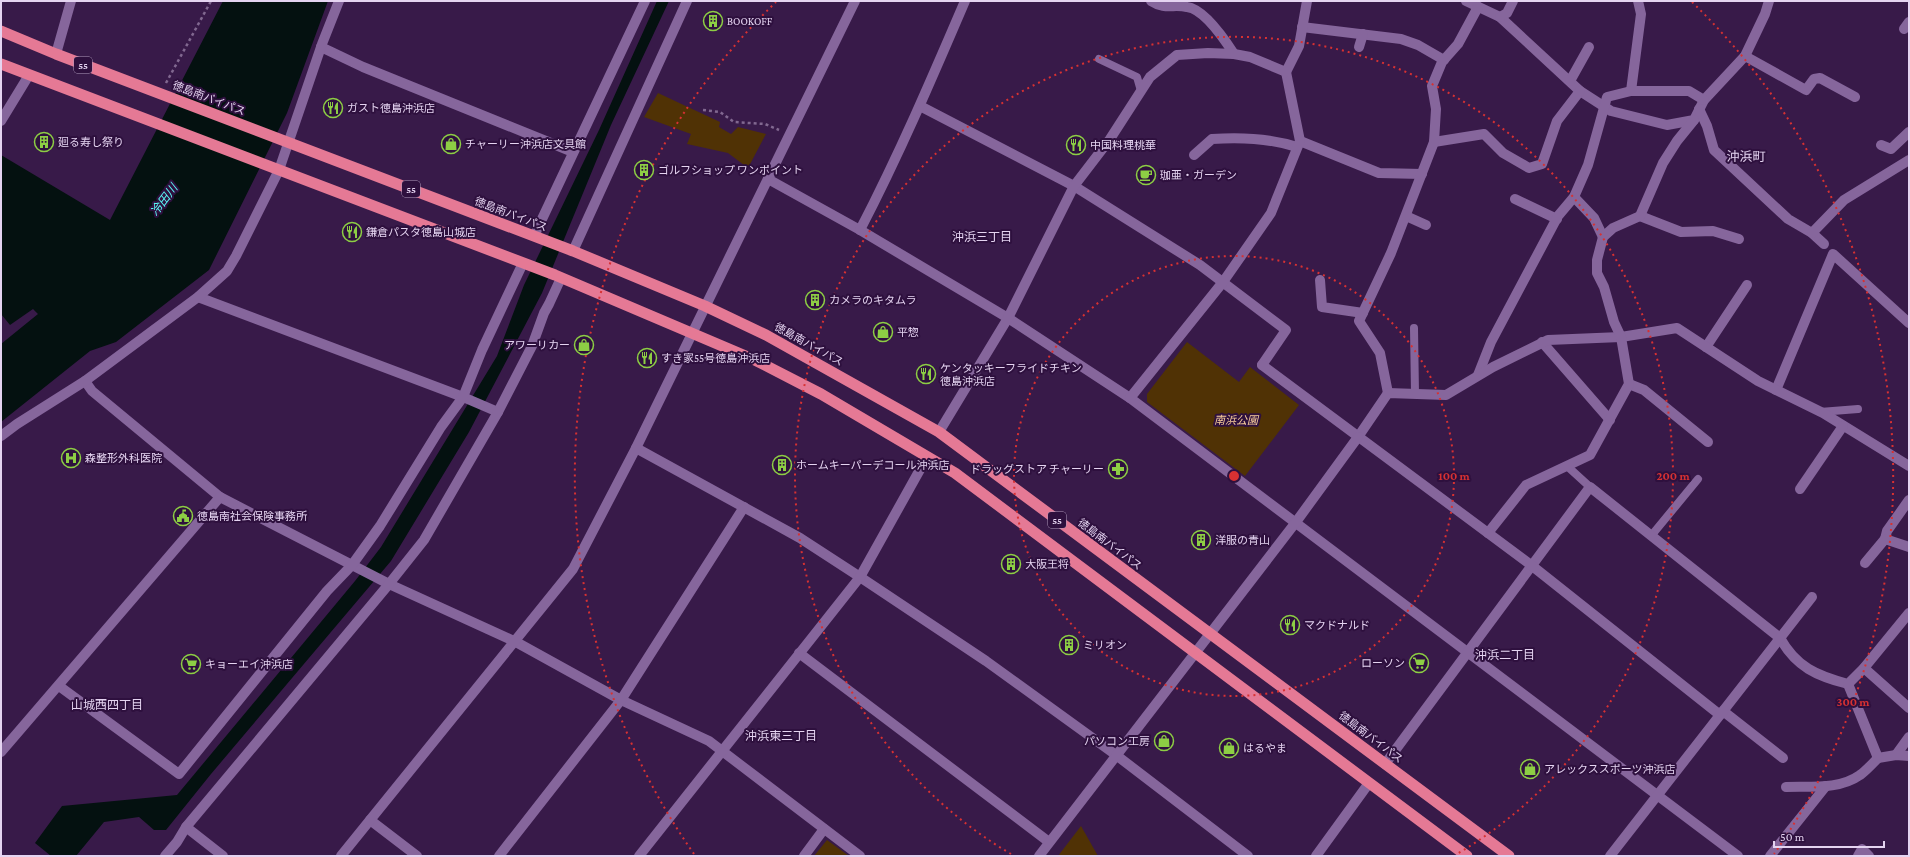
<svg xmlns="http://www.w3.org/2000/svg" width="1910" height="857" viewBox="0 0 1910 857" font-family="'Crimson Pro','Noto Sans JP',serif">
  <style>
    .green { fill: #503205 }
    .water { fill: #041110 }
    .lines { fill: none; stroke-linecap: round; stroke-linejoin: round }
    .path { stroke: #816890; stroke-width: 2.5; stroke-dasharray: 3 3; stroke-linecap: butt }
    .service { stroke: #86669c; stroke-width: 8 }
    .minor { stroke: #86669c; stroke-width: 10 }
    .tertiary { stroke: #86669c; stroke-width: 10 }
    .trunk { stroke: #e57995; stroke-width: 11 }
    .ring { fill: none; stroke: #d73132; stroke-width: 2; stroke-dasharray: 2 4 }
    .labels { text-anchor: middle; stroke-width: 4; stroke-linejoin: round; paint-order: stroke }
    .shield { fill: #2e103e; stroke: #ae99bb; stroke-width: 1 }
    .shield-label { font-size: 10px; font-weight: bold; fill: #e5d4f1 }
    .poi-label { font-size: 11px; fill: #e5d4f1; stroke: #2e103e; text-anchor: start }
    .street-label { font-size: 11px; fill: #e5d4f1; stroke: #2e103e }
    .park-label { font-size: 11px; font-style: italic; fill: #f8ce9c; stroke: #2e103e }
    .water-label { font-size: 12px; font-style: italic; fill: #5afcf6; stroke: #2e103e }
    .neighbourhood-label { font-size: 12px; fill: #e5d4f1; stroke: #2e103e }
    .quarter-label { font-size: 13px; fill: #e5d4f1; stroke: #2e103e }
    .centre { fill: #d73132; stroke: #2e103e; stroke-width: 2 }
    .ring-label { font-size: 12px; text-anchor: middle; font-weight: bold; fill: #d73132; stroke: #2e103e; stroke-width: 4; stroke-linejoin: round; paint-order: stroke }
  </style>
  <rect width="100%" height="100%" fill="#381a49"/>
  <g class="green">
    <path d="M658,93L720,122L719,127L731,134L738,127L766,134L748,168L728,153L687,144L691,134L644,117Z"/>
    <path d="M1187,342L1239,382L1250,367L1299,405L1245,476L1147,402V394Z"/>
    <path d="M1081,826L1098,856H1058Z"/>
    <path d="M827,840L849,856H814Z"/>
  </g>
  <g class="water">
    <path d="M223,1H328L287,113L209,270L116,342L90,351L1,422V344L38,314L33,309L10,325L1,314V155L110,220Z"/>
    <path d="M657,1H669L611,125L542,293L469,432L391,561L211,774L166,830H154L139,817L104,822L76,856H51L35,843L62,806L177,795L355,581L381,547L497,356L524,285L599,130Z"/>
  </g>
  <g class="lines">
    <g class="path">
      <path d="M166,83L211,1"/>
      <path d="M703,110L720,112L734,122L765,124L779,130"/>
    </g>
    <g class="service">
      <path d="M1099,59L1137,77L1141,91"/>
      <path d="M1414,328L1415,394"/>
      <path d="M1820,412L1858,409"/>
      <path d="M1567,466L1590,487"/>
      <path d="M1651,536L1698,479"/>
    </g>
    <g class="minor">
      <path d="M1151,1C1165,10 1173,4 1187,7C1204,9 1225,40 1234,54"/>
      <path d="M1466,1L1500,17L1580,91L1611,111L1667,125L1694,120L1704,100L1745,56L1765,14L1769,1"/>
      <path d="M1500,17L1507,13L1513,1"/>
      <path d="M1302,27L1401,39L1418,45L1444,60"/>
      <path d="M1904,29L1909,22"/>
      <path d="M321,47L363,67L573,152"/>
      <path d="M1359,47L1363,34"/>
      <path d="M56,54L71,1"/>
      <path d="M1745,56L1806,90L1814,79L1820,78L1855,97"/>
      <path d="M1570,81L1589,47"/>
      <path d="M1631,91L1641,14L1638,1"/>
      <path d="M920,106L1074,186L1200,265L1286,330L1262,365"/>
      <path d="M1699,109L1707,126L1714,150L1788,219L1812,233L1824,244"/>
      <path d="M1,121L29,75"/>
      <path d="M1300,141L1379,173L1422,174"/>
      <path d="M1434,142L1484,134L1503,153L1529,168L1542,164L1557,121L1580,91"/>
      <path d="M1881,145L1891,149L1909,132"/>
      <path d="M1194,155L1212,139C1241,137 1269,138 1297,147"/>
      <path d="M768,179L860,230L1008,318L1130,398L1738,856"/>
      <path d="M1574,197L1594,218L1603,237"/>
      <path d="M1515,199L1557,219"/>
      <path d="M1406,216L1426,225"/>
      <path d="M1640,216L1681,232L1713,231L1739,239"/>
      <path d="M860,230C899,155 932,78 965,1"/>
      <path d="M1812,233L1844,200L1909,160"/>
      <path d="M534,236L645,1"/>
      <path d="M573,251L687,1"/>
      <path d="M1320,280L1322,307L1363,313"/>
      <path d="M198,297L463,397L498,412"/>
      <path d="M1542,342L1610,420"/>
      <path d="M1706,347L1747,285"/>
      <path d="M1478,375L1491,342L1558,216L1574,197L1588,165L1607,97L1631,91H1689L1704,100"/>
      <path d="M85,381L92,391L220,497L389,584L516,642L621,700L709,741L860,856"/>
      <path d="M1629,384L1644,390L1708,442"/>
      <path d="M1776,390L1833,254L1909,323"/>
      <path d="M1388,393L1380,353L1359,321L1391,253L1434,142L1436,109L1432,86L1442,62L1458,44L1478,7"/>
      <path d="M1130,398L1223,282L1271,213L1300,141L1286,72"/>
      <path d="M939,432L1008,318L1074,186L1110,139L1150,77L1177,55L1208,53L1234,54L1250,57L1286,72L1299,46L1307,1"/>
      <path d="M1358,437L1388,393L1446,395L1493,367L1548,340L1621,337L1677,328L1758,381L1823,413L1909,466"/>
      <path d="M636,448L800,538L860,577L986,661L1116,755L1248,856"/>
      <path d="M1800,489L1843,426"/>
      <path d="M1909,500L1887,531L1885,539L1909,547"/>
      <path d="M1488,533L1526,485L1590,455L1629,384L1621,337L1614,322L1604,287L1597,273V260L1603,237L1613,228L1640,216L1663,163L1677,141L1694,120"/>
      <path d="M1865,563L1885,539"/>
      <path d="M799,653L1049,842"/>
      <path d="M1864,668L1909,708"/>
      <path d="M59,686L179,774L327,591L352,565L380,526L441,427L463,397L482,350L523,263"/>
      <path d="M1723,711L1783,758"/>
      <path d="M1,752L220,497"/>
      <path d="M1896,755L1909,737"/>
      <path d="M1878,758L1896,755L1909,756"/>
      <path d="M1385,764L1590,487L1780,638C1796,667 1817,676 1848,684L1864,668L1909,613"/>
      <path d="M1786,787C1810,786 1839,790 1860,775C1866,771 1872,764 1878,758L1848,684"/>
      <path d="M186,827L223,856"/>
      <path d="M165,856L177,842L186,827L389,584L424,540L498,412L532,346L544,313L549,304L561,278"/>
      <path d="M499,856L621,700L744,507"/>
      <path d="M639,856L860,577L927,457"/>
      <path d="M804,856L824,829"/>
      <path d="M1316,856L1369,783"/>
      <path d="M1770,856L1826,786"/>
      <path d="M1858,856L1862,849L1869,856"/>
    </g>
    <g class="tertiary">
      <path d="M1262,365L1531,565L1720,715"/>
      <path d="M1,436L17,424L85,381L198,297L227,271L236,256L279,170L322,44L339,1"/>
      <path d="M370,820L417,856"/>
      <path d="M341,856L573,569L636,448L855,1"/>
      <path d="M1039,856L1296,522L1358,437"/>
      <path d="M1610,856L1812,597"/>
    </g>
    <g class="trunk">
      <path d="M1,31L56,54L573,251L705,306L766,335L832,372L939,432L1509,856"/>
      <path d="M1,64L555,275L755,360L821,394L955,473L1467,856"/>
    </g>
  </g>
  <g class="ring">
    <circle cx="1234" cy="476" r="220"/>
    <path d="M1011 854A439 439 0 1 1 1457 854"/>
    <path d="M694 854A659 659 0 0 1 776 2M1692 2A659 659 0 0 1 1774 854"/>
  </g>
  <defs>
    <g id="building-ring" transform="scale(1)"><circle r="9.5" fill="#2e103e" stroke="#8dce44" stroke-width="1.5"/><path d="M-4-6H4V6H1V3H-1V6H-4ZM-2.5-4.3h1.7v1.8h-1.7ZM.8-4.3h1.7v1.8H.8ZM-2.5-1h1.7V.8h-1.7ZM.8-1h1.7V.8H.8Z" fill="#8dce44"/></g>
    <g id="restaurant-ring" transform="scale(1)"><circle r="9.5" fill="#2e103e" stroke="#8dce44" stroke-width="1.5"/><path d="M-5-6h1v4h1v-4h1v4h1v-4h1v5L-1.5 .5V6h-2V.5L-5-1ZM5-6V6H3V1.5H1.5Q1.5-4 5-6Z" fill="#8dce44"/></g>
    <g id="shop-ring" transform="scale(1)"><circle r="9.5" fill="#2e103e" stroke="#8dce44" stroke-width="1.5"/><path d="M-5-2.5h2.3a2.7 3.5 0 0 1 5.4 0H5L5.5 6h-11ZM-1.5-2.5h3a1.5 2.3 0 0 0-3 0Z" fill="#8dce44"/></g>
    <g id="cafe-ring" transform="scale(1)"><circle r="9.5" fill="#2e103e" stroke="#8dce44" stroke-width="1.5"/><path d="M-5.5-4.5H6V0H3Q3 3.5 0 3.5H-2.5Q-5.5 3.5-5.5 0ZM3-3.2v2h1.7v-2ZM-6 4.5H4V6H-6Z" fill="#8dce44"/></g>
    <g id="hospital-ring" transform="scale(1)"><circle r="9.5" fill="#2e103e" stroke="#8dce44" stroke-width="1.5"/><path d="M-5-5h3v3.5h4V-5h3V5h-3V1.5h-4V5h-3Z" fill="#8dce44"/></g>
    <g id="pharmacy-ring" transform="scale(1)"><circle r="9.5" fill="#2e103e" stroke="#8dce44" stroke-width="1.5"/><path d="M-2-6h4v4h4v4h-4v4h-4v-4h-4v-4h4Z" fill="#8dce44"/></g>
    <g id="civic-ring" transform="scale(1)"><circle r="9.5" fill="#2e103e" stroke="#8dce44" stroke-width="1.5"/><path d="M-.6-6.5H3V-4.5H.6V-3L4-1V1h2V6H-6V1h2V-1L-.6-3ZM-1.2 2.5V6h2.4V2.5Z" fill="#8dce44"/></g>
    <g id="supermarket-ring" transform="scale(1)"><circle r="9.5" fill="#2e103e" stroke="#8dce44" stroke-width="1.5"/><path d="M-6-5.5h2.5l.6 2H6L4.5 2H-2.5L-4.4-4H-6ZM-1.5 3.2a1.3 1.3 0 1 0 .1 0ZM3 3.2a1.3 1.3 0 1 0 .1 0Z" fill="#8dce44"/></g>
  </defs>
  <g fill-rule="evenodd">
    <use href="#building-ring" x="713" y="21"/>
    <use href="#restaurant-ring" x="333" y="108"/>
    <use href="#building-ring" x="44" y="142"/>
    <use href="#shop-ring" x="451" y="144"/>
    <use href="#restaurant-ring" x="1076" y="145"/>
    <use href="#building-ring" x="644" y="170"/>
    <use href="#cafe-ring" x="1146" y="175"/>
    <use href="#restaurant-ring" x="352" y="232"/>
    <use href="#building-ring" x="815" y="300"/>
    <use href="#shop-ring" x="883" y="332"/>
    <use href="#shop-ring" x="584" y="345"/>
    <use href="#restaurant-ring" x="647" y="358"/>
    <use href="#restaurant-ring" x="926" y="374"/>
    <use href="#hospital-ring" x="71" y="458"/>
    <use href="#building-ring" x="782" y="465"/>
    <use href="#pharmacy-ring" x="1118" y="469"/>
    <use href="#civic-ring" x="183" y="516"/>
    <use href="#building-ring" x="1201" y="540"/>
    <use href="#building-ring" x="1011" y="564"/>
    <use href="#restaurant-ring" x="1290" y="625"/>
    <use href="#building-ring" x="1069" y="645"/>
    <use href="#supermarket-ring" x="1419" y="663"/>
    <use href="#supermarket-ring" x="191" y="664"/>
    <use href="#shop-ring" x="1164" y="741"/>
    <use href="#shop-ring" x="1229" y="748"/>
    <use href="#shop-ring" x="1530" y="769"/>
  </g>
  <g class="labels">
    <g class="shield">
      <rect x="74" y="57" width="18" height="16" rx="3"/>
      <rect x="402" y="181" width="18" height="16" rx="3"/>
      <rect x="1048" y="512" width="18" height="16" rx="3"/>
    </g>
    <g class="shield-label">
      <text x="83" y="69">55</text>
      <text x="411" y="193">55</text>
      <text x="1057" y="524">55</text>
    </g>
    <g class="poi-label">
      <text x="727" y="25">BOOKOFF</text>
      <text x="347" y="112">ガスト徳島沖浜店</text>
      <text x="58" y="146">廻る寿し祭り</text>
      <text x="465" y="148">チャーリー沖浜店文具館</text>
      <text x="1090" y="149">中国料理桃華</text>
      <text x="658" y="174">ゴルフショップ ワンポイント</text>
      <text x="1160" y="179">珈亜・ガーデン</text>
      <text x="366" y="236">鎌倉パスタ徳島山城店</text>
      <text x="829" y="304">カメラのキタムラ</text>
      <text x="897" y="336">平惣</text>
      <text x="570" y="349" text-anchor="end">アワーリカー</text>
      <text x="661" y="362">すき家55号徳島沖浜店</text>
      <text x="940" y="372">ケンタッキーフライドチキン<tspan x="940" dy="13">徳島沖浜店</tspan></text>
      <text x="85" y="462">森整形外科医院</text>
      <text x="796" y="469">ホームキーパーデコール沖浜店</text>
      <text x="1104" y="473" text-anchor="end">ドラッグストア チャーリー</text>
      <text x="197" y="520">徳島南社会保険事務所</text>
      <text x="1215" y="544">洋服の青山</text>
      <text x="1025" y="568">大阪王将</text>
      <text x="1304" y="629">マクドナルド</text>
      <text x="1083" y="649">ミリオン</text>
      <text x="1405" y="667" text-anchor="end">ローソン</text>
      <text x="205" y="668">キョーエイ沖浜店</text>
      <text x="1150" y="745" text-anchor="end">パソコン工房</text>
      <text x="1243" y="752">はるやま</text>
      <text x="1544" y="773">アレックススポーツ沖浜店</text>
    </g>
    <g class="street-label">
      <text transform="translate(209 98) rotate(21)" y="4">徳島南バイパス</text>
      <text transform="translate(511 214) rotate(21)" y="4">徳島南バイパス</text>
      <text transform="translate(809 344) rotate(29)" y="4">徳島南バイパス</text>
      <text transform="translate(1110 544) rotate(37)" y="4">徳島南バイパス</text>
      <text transform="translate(1371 737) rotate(37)" y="4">徳島南バイパス</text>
    </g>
    <g class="park-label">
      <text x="1236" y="424">南浜公園</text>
    </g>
    <g class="water-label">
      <text transform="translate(164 200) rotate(-53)" y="4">冷田川</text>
    </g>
    <g class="neighbourhood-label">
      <text x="982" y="241">沖浜三丁目</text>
      <text x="1505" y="659">沖浜二丁目</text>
      <text x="107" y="709">山城西四丁目</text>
      <text x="781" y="740">沖浜東三丁目</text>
    </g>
    <g class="quarter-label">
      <text x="1746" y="161">沖浜町</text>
    </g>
  </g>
  <circle cx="1234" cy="476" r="6" class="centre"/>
  <g class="ring-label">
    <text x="1454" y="480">100 m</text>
    <text x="1673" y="480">200 m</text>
    <text x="1853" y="706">300 m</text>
  </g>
  <rect width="1910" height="857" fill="none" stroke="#e5d4f1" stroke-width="4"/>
  <path d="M1774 841v6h110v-6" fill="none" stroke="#e5d4f1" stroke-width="2"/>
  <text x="1780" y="841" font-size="12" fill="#e5d4f1" stroke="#2e103e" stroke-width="3" paint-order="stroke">50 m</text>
</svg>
